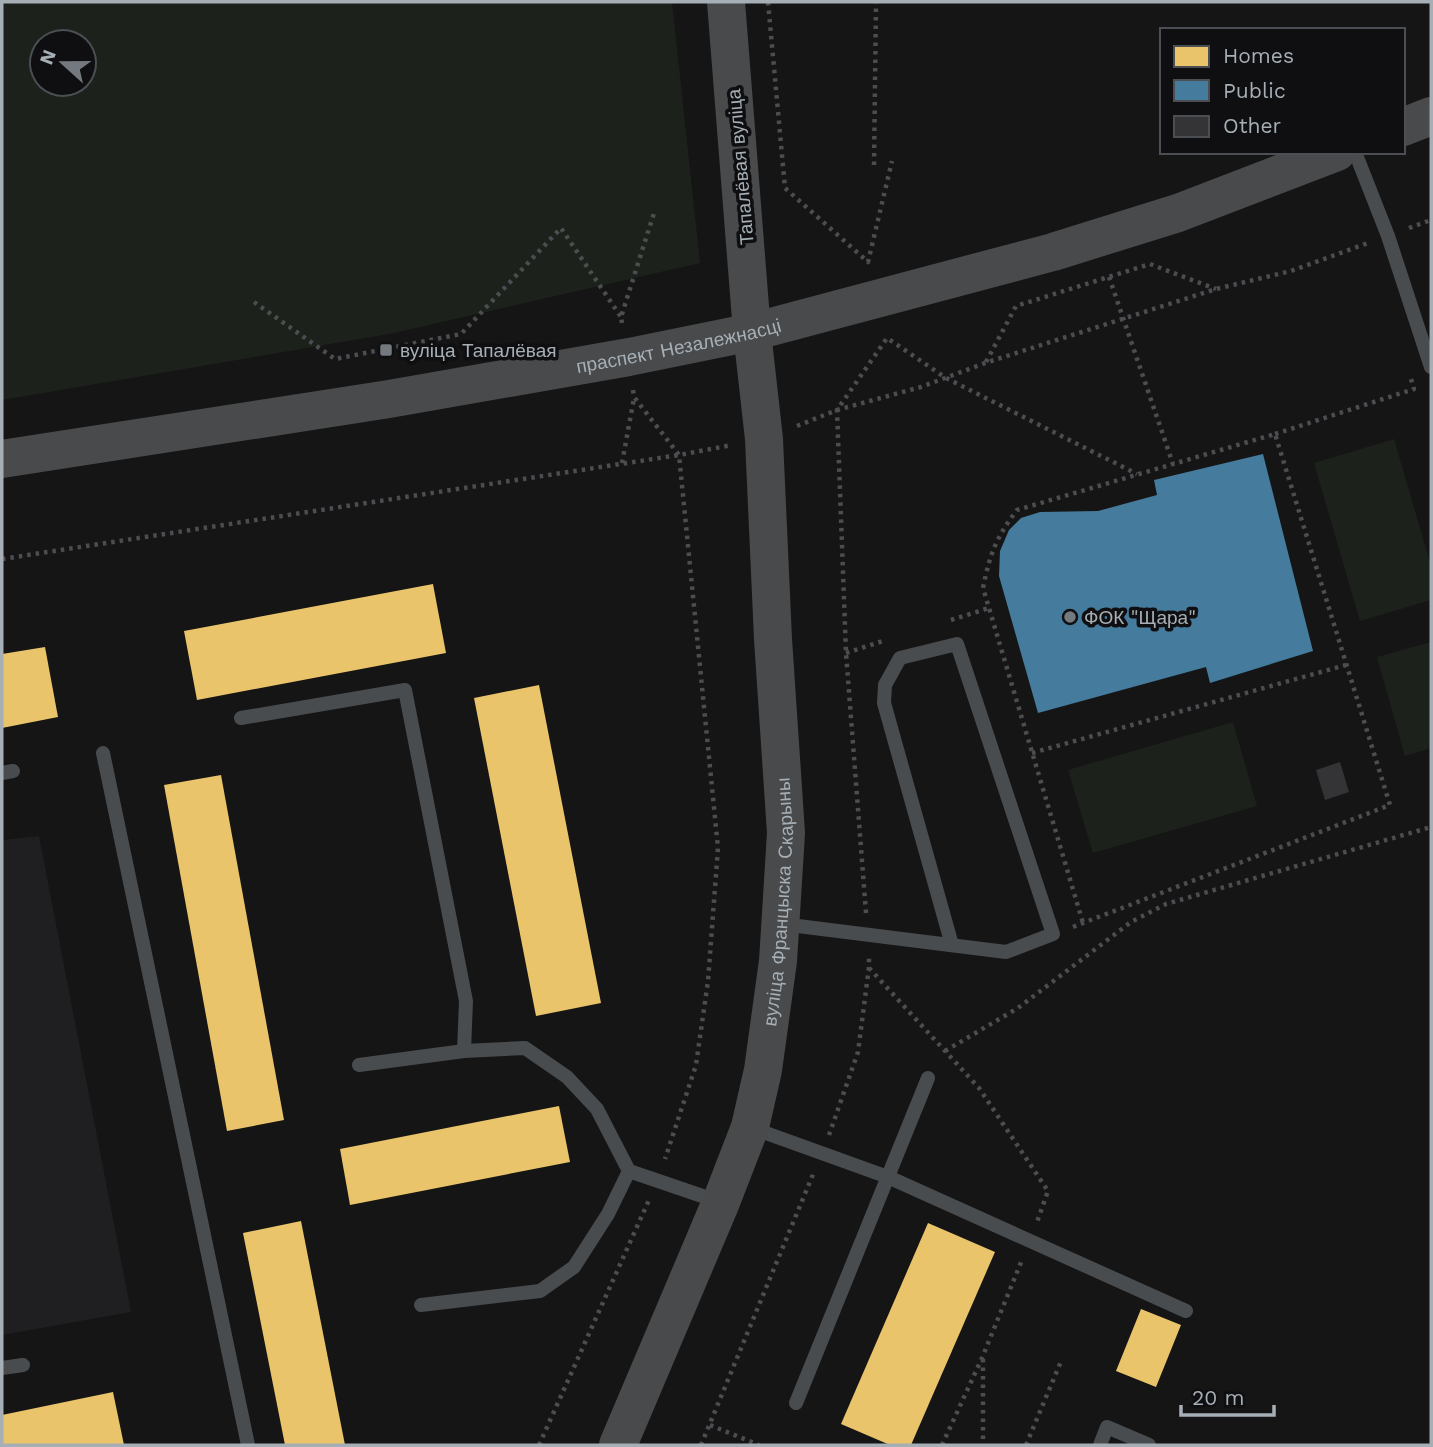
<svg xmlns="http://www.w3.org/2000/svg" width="1433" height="1447" viewBox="0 0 1433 1447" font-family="'Work Sans',sans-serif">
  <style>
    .built { fill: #1f1f21 }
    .green { fill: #1c221b; fill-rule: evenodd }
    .homes { fill: #e9c46a }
    .public { fill: #457b9d }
    .building { fill: #343436 }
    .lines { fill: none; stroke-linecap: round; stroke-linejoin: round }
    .path { stroke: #4b4d50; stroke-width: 4.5; stroke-dasharray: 3.5 5; stroke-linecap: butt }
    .lane { stroke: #494c4e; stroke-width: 14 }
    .secondary { stroke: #484a4c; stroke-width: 38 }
    .poi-dot { fill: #73797e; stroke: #0f0f11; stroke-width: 2.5 }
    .labels { text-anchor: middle; stroke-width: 7; stroke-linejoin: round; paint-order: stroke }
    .street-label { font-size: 19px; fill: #a6afb6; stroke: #0f0f11 }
    .poi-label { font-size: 19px; fill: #a6afb6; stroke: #0f0f11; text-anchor: start }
  </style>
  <rect width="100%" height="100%" fill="#151515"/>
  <path class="built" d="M39,836L131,1312L2,1335V840Z"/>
  <g class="green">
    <path d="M2,2H672L700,263L389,334L2,400ZM42,42H84V84H42Z"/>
    <path d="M1394,439L1431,566V600L1360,621L1314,463Z"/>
    <path d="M1431,642V748L1405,756L1377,657Z"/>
    <path d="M1233,722L1257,806L1093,853L1068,770Z"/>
  </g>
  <g class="homes">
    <path d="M433,584L446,653L197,700L184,631Z"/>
    <path d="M45,647L58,717L2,728V654Z"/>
    <path d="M539,685L601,1003L536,1016L474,698Z"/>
    <path d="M221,775L284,1120L227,1131L164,785Z"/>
    <path d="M559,1106L570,1162L350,1205L340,1149Z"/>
    <path d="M301,1221L345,1445H285L243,1233Z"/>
    <path d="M928,1223L995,1252L911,1445H890L841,1424Z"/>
    <path d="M1141,1309L1181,1325L1156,1387L1116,1371Z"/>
    <path d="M113,1392L124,1445H3L2,1415Z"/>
  </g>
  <path class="public" d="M1263,454L1313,651L1210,683L1206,667L1038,713L999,576L1000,551L1009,530L1021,518L1040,512L1098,511L1157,495L1154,480Z"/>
  <path class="building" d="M1340,762L1349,792L1325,800L1316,770Z"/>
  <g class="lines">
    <g class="path">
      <path d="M768,2L785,188L868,262L892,161"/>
      <path d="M874,165L876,2"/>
      <path d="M1409,228L1431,220"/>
      <path d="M1109,277L1173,464"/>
      <path d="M254,302L335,359L461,334L561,228L621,317"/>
      <path d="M622,323L621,317L655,210"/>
      <path d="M986,362L1016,306L1150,264L1216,289"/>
      <path d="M633,390L634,397L679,455L718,848L708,981L696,1065L665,1159"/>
      <path d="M797,426L837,410L921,387L985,363L1216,289L1291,271L1368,243"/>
      <path d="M1275,434L1414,389L1411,379"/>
      <path d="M622,463L634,398"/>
      <path d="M2,559L679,455L732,445"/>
      <path d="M951,620L989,608"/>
      <path d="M846,653L886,640"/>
      <path d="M1032,753L1346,665"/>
      <path d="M866,913L846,653L837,410L887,338L946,378L1137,474"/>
      <path d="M1073,927L1083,923L1390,805L1275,434L1017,510C996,538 990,553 983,588L1083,923"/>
      <path d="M869,968L979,1088L1048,1191L1037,1222"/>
      <path d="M945,1051L1018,1008L1131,922L1166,904L1431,827"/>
      <path d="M829,1135L858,1052L869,967V957"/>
      <path d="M983,1359V1445"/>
      <path d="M710,1425L759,1445"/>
      <path d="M539,1445L649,1200"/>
      <path d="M701,1445L814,1172"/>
      <path d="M942,1445L982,1358L1022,1260"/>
      <path d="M1026,1445L1062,1359"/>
    </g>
    <g class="lane">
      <path d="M1355,152L1388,236L1431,367"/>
      <path d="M241,718L405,690L466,1001L464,1051"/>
      <path d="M103,753L248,1445"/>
      <path d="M2,773L13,771"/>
      <path d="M782,924L1006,952L1053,934L957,644L900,658L885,685L884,703L952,945"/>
      <path d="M359,1065L464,1051L525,1048L567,1077L597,1109L629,1171L720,1202"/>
      <path d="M752,1128L888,1177L1186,1311"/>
      <path d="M421,1305L540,1291L574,1267L608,1214L629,1171"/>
      <path d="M2,1368L23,1365"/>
      <path d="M796,1403L928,1078"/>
      <path d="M1100,1445L1107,1427L1149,1445"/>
    </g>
    <g class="secondary">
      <path d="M1403,127L1431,116"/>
      <path id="s1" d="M2,459L389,399L629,357L752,332L1053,252L1178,213L1337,152"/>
      <path id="s2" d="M618,1445L721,1202L750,1127L763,1070L778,961L786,833L773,639L764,439L752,332L726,2"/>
    </g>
  </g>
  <g class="poi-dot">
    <rect x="379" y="343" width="14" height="14" rx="3.5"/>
    <circle cx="1070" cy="617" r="7"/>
  </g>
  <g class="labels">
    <g class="street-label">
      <text transform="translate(740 167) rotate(-95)" y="7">Тапалёвая вуліца</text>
      <text dy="7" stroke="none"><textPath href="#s1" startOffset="686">праспект Незалежнасці</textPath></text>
      <text dy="7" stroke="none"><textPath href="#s2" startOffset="572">вуліца Францыска Скарыны</textPath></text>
    </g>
    <g class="poi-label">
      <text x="400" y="357">вуліца Тапалёвая</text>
      <text x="1084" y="624">ФОК "Щара"</text>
    </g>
  </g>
  <rect width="1433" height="1447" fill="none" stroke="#a6afb6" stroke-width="7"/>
  <rect x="1160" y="28" width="245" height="126" fill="#0f0f11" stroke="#4b4f53" stroke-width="2"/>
  <rect x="1174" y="46" width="35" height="21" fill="#e9c46a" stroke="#4b4f53" stroke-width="2"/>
  <text x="1223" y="63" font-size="21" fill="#a6afb6">Homes</text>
  <rect x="1174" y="80" width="35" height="21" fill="#457b9d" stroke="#4b4f53" stroke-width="2"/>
  <text x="1223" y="98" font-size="21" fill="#a6afb6">Public</text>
  <rect x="1174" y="116" width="35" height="21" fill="#343436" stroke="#4b4f53" stroke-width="2"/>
  <text x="1223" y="133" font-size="21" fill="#a6afb6">Other</text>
  <g transform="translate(63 63) rotate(291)"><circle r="33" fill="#0f0f11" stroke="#4b4f53" stroke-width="2"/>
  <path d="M0-5L12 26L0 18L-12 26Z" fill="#73797e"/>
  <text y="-10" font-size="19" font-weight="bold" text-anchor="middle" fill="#a6afb6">N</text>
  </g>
  <path d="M1181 1405v10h93v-10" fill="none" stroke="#a6afb6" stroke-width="3.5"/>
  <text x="1192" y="1405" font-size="21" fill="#a6afb6" stroke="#0f0f11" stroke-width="5" paint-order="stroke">20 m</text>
</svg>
